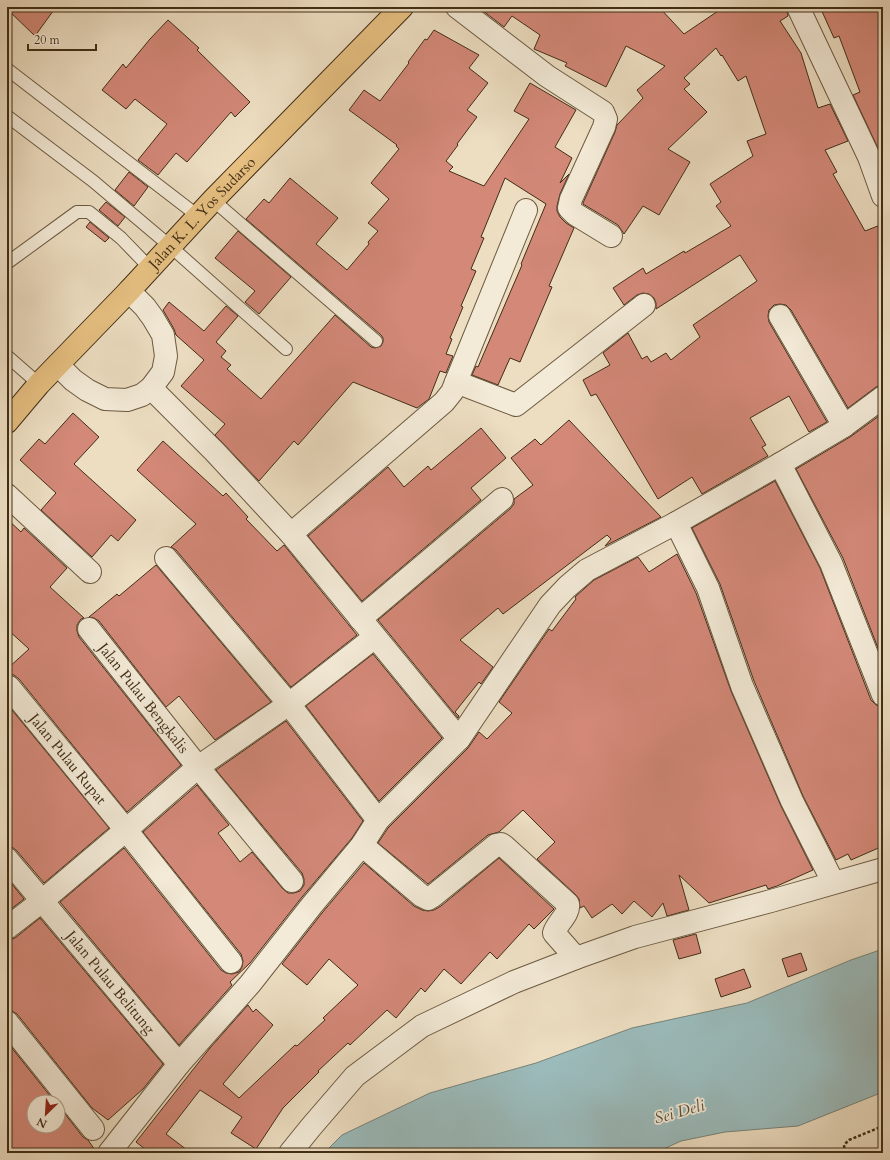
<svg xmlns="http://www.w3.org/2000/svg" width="890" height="1160" viewBox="0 0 890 1160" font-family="Cardo,serif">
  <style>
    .water { fill: #9bbbbb; stroke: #778379 }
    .building { fill: #d38878; stroke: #412e16 }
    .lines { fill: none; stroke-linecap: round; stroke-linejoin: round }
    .lane-casing { stroke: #6c5a41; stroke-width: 14 }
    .street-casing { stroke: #6c5a41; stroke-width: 24 }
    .highway-casing { stroke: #412e16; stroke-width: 24 }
    .path { stroke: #412e16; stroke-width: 2.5; stroke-dasharray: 3 2; stroke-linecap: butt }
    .lane { stroke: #f3ead7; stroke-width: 12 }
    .street { stroke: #f3ead7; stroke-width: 22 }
    .highway { stroke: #e6bf81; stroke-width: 22 }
    .labels { text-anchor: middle; stroke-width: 3.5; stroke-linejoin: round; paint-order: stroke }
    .street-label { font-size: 15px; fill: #412e16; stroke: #f3ead7 }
    .water-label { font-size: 16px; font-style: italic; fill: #58513f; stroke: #f3ead7 }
  </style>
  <rect width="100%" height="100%" fill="#eddec2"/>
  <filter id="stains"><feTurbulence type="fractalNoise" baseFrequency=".005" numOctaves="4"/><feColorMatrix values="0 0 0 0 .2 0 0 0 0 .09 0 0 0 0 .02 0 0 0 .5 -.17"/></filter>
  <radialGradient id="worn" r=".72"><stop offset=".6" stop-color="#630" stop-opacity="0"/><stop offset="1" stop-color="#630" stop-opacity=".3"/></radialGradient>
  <path class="water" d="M883,949V1092L798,1126L725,1132L681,1141L655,1153H324L342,1135L430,1093L536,1063L632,1028L747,1003L851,960Z"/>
  <g class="building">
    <path d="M7,7H56L35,36L7,9Z"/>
    <path d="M478,7H659L684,34L724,7H786L788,16L780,21L801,53L818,108L830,104L848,141L825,150L837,172L833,174L865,231L883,224V385L876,387L848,408L791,310L786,305L780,304L774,305L769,310L768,316L769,322L827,422L809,432L789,396L750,418L766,445L762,447L768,456L702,494L692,477L658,499L596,394L591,396L583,380L610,365L603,353L628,333L642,359L647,356L651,362L666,353L671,360L700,337L693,325L757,281L740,255L656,309V303L654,298L649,294L643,293L637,295L624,305L613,288L643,268L646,274L684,251L685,253L731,226L716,206L721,202L710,184L753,156L747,141L766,134L746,76L738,81L722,55L721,56L716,48L684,78L690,84L684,89L707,112L668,149L690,162L659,215L643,206L624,234L618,225L583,204V203L615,132L617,125L643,98L637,90L665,66L626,46L606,87L565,66L567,63L534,49L540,35L512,16L504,27Z"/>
    <path d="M820,7H879L883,16V159L853,95L860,92L839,36L834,38Z"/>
    <path d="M168,20L199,48L197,50L250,102L235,117L231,112L187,162L176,153L158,175L138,160L167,124L135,99L126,109L102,90L123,64L126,68L150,39Z"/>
    <path d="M434,30L479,55L469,68L488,83L467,110L477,117L457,144L458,145L446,161L453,167L449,171L484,186L529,119L514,111L530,83L576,110L555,147L572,158L560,183L569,174L560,194L557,206V211L560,217L566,223L574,228L549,286L552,287L520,362L510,358L498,385L472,375L476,366L478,367L522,265L521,264L546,204L505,178L481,237L484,238L471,269L476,271L461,306L463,307L450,338L452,339L446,354L453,356L446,373L440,371L429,399L417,408L353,382L298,445L294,441L259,481L215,435L225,424L181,386L204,360L176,335L174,329L163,310L169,302L204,331L226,306L238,316L216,342L226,351L221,357L231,365L227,369L261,399L335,315L371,347L375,348L381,346L383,342V338L381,335L246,219L264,199L269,203L290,178L338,218L316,244L347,270L369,244L368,242L378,231L368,223L389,199L371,183L399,149L396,146L397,145L349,110L364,90L380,101L409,63L408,62L425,39L427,40Z"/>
    <path d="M129,172L148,187L134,206L115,190Z"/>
    <path d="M106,202L125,217L118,226L99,210Z"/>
    <path d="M90,222L109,238L105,242L86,227Z"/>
    <path d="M238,231L291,277L259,314L245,302L255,291L215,258Z"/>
    <path d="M73,413L99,437L74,464L136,520L118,541L111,535L92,557L41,510L56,493L20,460L39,439L45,444Z"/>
    <path d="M883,413V661L843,558L796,469L850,437Z"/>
    <path d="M569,420L661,517L605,546L611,539L607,535L503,614L498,608L460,640L493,667L481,684L479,682L455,712L459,716L458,718L378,620L510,509L514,504V499L533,485L511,458L535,439L541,445Z"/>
    <path d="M481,428L506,458L471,488L481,500L362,601L308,536L388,467L404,487L428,466L431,470Z"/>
    <path d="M163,441L223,496L226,493L248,517L246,519L277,551L284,545L357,635L291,687L176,550L171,547L196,524L137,470Z"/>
    <path d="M775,481L820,568L871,700L876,705L883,707V846L851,860L848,854L836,860L803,796L754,681L720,584L692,528Z"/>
    <path d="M7,519L21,532L24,528L67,568L50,587L84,618L81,619L77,625V631L79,637L181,765L127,812L19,679L14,675H7V669L29,649L7,629Z"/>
    <path d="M677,554L696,593L731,691L781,806L813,870L777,886L768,889L766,885L709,903L679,875L689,910L667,916L663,903L652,917L634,901L622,914L612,904L592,918L584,906L580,908L579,899L576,895L537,859L555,842L523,810L499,832L488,835L428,884L378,843L388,828L468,748L479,732L487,739L512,713L499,702L549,629L552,631L576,599L575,597L576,596L594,580L638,557L649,572Z"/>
    <path d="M156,565L271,702L215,740L179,696L166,707L99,621L94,618L89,617L117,594L119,596Z"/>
    <path d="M373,654L442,738L379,801L306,706Z"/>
    <path d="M7,704L109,828L44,883L17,851L12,847H7Z"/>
    <path d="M286,721L363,821L352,838L302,897L250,963L230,982L232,985L179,1045L60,902L124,848L221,970L226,973L232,974L239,972L242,967L243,961L241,954L143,832L197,785L229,825L218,833L240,862L252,852L283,889L288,893H294L300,891L304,885V879L302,873L216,770Z"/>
    <path d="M499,858L554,909L534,929L529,924L497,959L490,952L461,984L444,969L425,992L421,988L396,1018L387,1010L350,1045L348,1043L318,1071L319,1072L283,1108L256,1149L231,1133L242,1117L200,1090L166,1134L191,1153H150L136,1142L210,1048L248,1005L253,1012L256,1009L273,1025L223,1084L239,1098L295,1045L297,1046L325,1020L323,1018L358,985L329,959L307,985L282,964L322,913L364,863L414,906L422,910L428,911L434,910L441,906Z"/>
    <path d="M7,878L24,899L7,912Z"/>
    <path d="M40,918L163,1064L143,1089L108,1120L92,1108L17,1014L12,1011L7,1010V940L15,938Z"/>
    <path d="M696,934L701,953L679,959L673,940Z"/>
    <path d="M801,953L807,970L788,977L782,959Z"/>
    <path d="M744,969L751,987L721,997L715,979Z"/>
    <path d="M7,1042L55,1102H34V1126H58V1105L83,1137L88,1140L97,1153H7Z"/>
  </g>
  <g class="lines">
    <g class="lane-casing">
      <g id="lane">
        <path d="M7,69L198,216"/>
        <path d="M7,116L93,181L170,246L286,349"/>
        <path d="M213,200L376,341"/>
        <path d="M7,263L77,212H89L121,238L150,268"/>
        <path d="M7,356L39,384"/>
      </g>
    </g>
    <g class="street-casing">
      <g id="street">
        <path d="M457,7L547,76L603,112L606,119L604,127L571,199L569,208L575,214L611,236"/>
        <path d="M798,7L869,157L883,196"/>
        <path d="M780,316L844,426"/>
        <path d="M58,365L73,380L87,390L105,399L127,400L142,395L151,388L163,372L166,356L163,335L153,318L145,307L129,291"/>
        <path d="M456,382L516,405L644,305"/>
        <path d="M151,388L215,452L291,534L459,739"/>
        <path d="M780,464L831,563L883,695"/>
        <path d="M7,495L90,572"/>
        <path d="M676,523L708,588L742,686L792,801L833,882"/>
        <path d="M291,534L444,402L452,392L456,382L526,210"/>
        <path d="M166,558L289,704L378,820"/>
        <path d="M360,619L502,499"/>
        <path id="s1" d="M89,629L198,767L292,881"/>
        <path id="s2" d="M9,687L126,830L231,962"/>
        <path d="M362,845L422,896L428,899L433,896L496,845L501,844L504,846L568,904C570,914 556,924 554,933L576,958"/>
        <path id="s3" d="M7,859L179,1064"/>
        <path d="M7,928L42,901L126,830L198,767L289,704L375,637"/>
        <path d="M7,1022L93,1129"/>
        <path d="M109,1153L179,1064L250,984L312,905L362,845L378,820L459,739L550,605L567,587L587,570L676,523L780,464L844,426L883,397"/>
        <path d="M290,1153L311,1127L355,1076L422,1026L514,982L576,958L635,937L771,901L883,869"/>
      </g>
    </g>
    <g class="highway-casing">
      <g id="highway">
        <path id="s4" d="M7,422L39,384L129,291L213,200L402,7"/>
      </g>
    </g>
    <g class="path">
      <path d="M817,1153L820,1152H844"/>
      <path d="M845,1153L844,1145L849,1140L883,1126"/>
    </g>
    <use href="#lane" class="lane"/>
    <use href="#street" class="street"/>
    <use href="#highway" class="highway"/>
  </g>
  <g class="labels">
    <g class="street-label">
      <text dy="5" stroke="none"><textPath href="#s4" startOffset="286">Jalan K. L. Yos Sudarso</textPath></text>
      <text dy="5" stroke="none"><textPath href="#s1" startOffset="88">Jalan Pulau Bengkalis</textPath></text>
      <text dy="5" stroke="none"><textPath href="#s2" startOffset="93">Jalan Pulau Rupat</textPath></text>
      <text dy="5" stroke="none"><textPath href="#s3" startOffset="161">Jalan Pulau Belitung</textPath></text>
    </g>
    <g class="water-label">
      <text transform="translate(679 1111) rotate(-16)" y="6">Sei Deli</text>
    </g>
  </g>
  <rect width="890" height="1160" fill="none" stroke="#eddec2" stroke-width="24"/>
  <rect x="8" y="8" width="874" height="1144" fill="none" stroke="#412e16" stroke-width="2"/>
  <rect x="12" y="12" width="866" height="1136" fill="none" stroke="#412e16"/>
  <g transform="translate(46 1114) rotate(205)"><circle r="19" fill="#f3ead7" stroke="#ac9f8a"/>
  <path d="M0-3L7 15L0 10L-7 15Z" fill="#8f2418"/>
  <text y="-6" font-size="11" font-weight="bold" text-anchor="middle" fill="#412e16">N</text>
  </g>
  <path d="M28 44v6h68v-6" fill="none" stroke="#412e16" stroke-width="2"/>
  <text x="34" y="44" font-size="12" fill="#412e16" stroke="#f3ead7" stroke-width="3" paint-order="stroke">20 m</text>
  <rect width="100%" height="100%" filter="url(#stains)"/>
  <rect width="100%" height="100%" fill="url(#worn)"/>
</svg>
